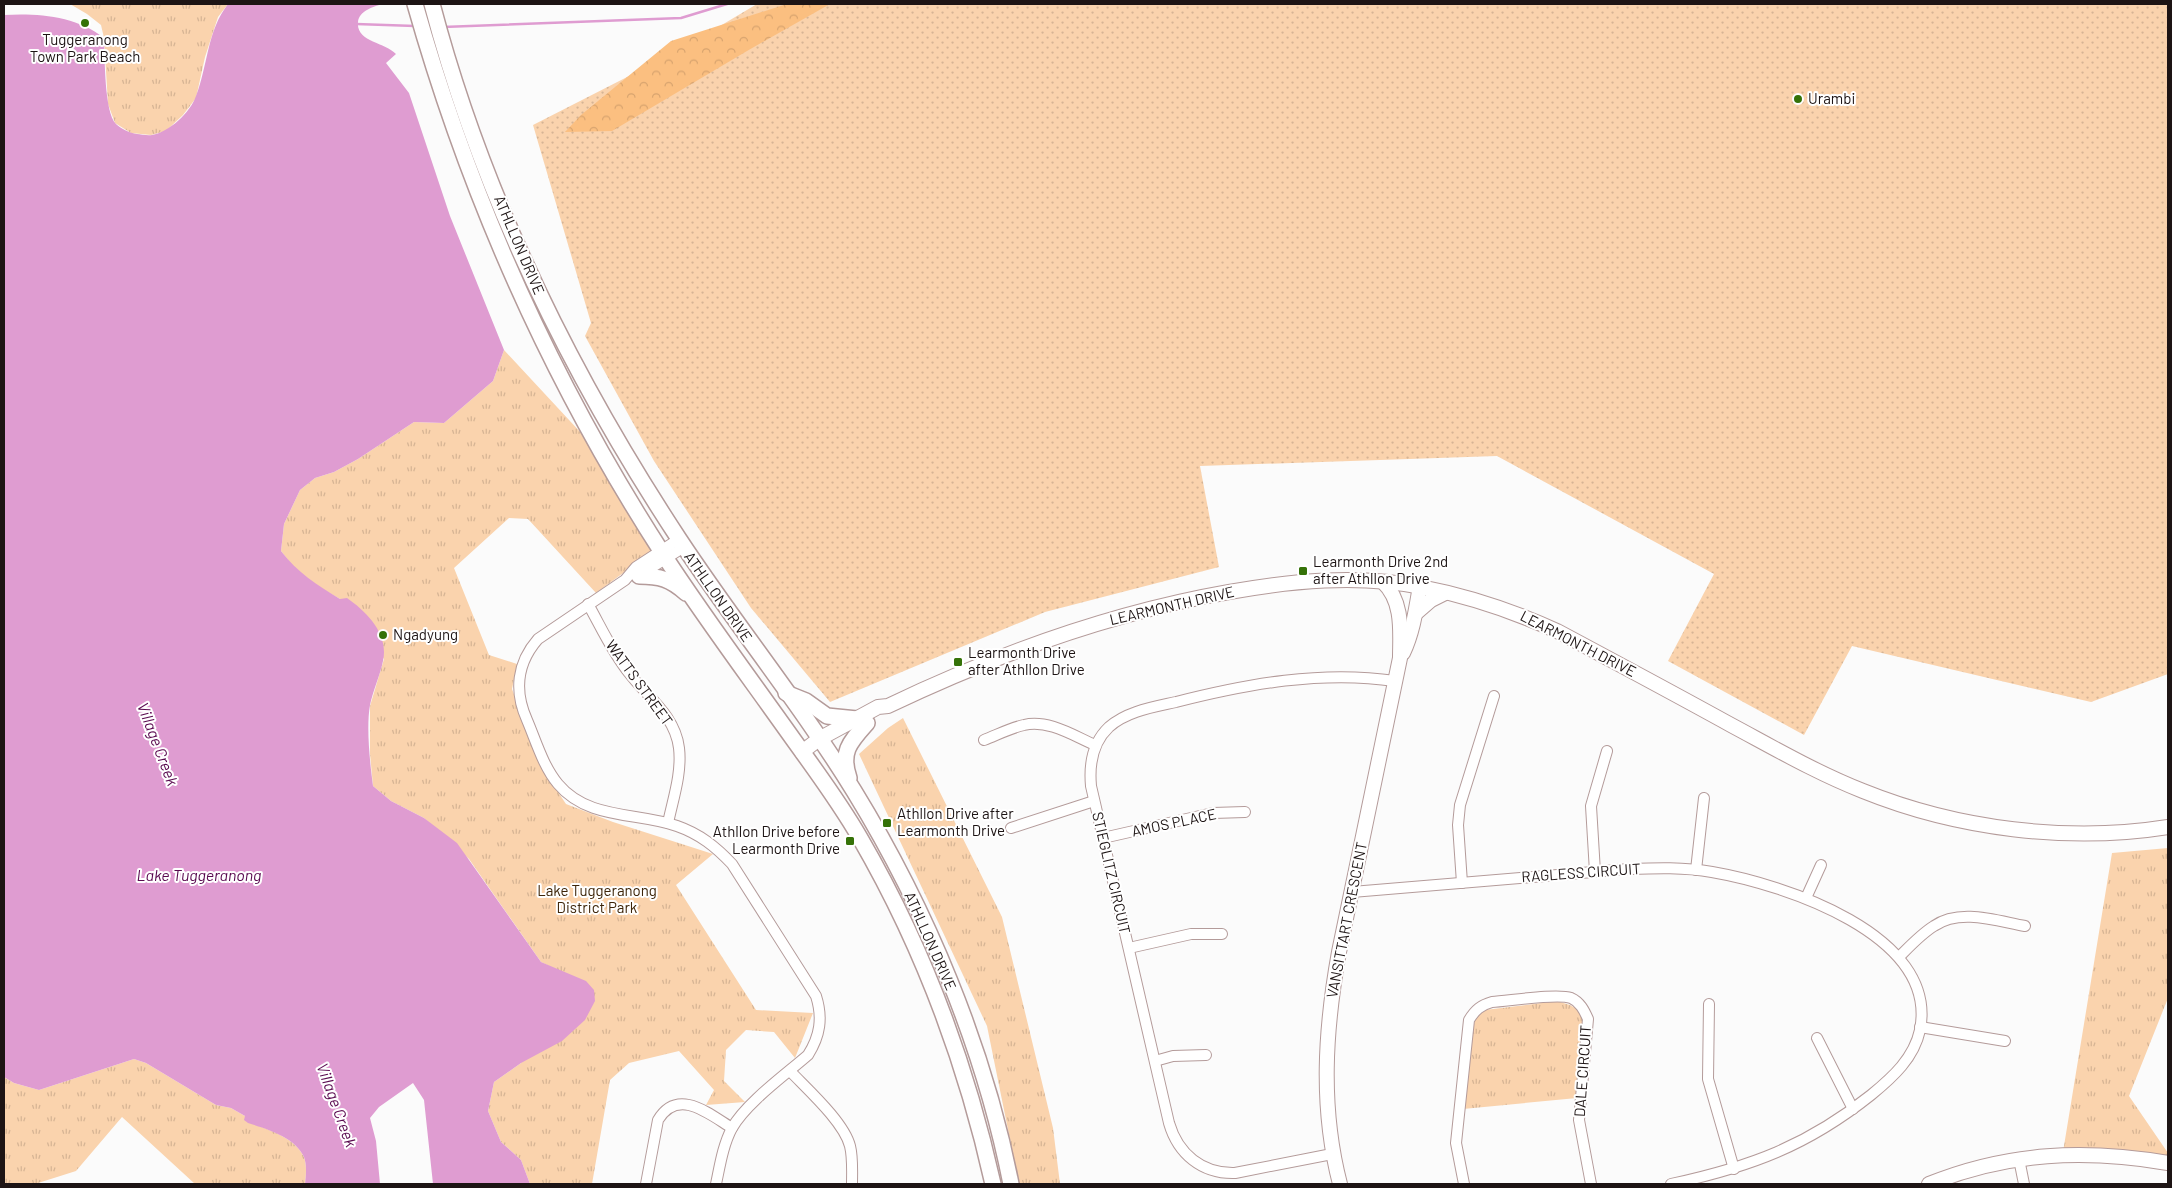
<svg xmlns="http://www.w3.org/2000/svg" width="2172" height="1188" viewBox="0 0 2172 1188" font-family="Barlow,sans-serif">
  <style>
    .grass { fill: url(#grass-dots) }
    .forest { fill: url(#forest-crowns) }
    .park { fill: url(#park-tufts) }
    .water { fill: #df9cd1 }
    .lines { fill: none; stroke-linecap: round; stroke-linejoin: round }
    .stream { stroke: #df9cd1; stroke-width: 2.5 }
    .street-casing { stroke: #b49b9a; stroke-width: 12 }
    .secondary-casing { stroke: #b49b9a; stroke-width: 16 }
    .primary-casing { stroke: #b49b9a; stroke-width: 18 }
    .street { stroke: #fff; stroke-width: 10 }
    .secondary { stroke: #fff; stroke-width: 14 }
    .primary { stroke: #fff; stroke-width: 15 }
    .poi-dot { fill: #357208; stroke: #fff; stroke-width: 2 }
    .labels { text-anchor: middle; stroke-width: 4; stroke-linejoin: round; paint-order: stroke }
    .poi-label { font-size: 15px; fill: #1d1414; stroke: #fff; text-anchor: start }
    .street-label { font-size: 15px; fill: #1d1414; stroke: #fff }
    .park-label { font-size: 15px; fill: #3d2509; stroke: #fff }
    .water-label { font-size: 16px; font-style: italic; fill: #59094f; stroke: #fff }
  </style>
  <defs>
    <pattern id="grass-dots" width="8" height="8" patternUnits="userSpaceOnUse" patternTransform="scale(1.25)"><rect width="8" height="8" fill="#fad3ad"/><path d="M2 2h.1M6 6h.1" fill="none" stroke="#d6b494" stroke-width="1.8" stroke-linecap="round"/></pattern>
    <pattern id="forest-crowns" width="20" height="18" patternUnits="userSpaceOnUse" patternTransform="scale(1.25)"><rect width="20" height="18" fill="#fbbf80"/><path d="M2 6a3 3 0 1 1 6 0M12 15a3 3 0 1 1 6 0" fill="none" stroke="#d7a36e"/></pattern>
    <pattern id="park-tufts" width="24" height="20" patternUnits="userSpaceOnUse" patternTransform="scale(1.25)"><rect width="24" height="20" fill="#fad3ad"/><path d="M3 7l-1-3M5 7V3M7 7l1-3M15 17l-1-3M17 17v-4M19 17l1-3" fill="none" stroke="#d6b494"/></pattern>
  </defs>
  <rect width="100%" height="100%" fill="#fbfbfb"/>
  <path class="grass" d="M757,4H2168V674L2091,702L1852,646L1804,735L1668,661L1714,574L1497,456L1200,466L1219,567L1045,612L830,702L751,608L654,461L585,336L591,323L533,125L678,51Z"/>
  <path class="forest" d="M787,4H830L747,51L612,131L565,132L581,115L671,41Z"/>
  <g class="park">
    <path d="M70,4H228L218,17L205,57L196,98L183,115L166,131L151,135L131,133L115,123L108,104L104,38L101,25L87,14Z"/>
    <path d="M504,350L583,435L653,551L596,593L528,519L509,518L454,568L489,655L517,664L512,689L542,768L566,804L613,822L713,854L676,885L756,1010L813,1013L795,1058L774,1032L746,1030L726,1050L724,1081L745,1102L706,1105L714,1090L679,1051L629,1063L610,1080L592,1184H530L521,1160L501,1142L488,1111L494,1082L521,1063L557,970L541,962L469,859L424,818L391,801L373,786L370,754V706L384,659L340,599L312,583L292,565L281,551L284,524L300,490L315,478L334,472L358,459L414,422L444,423L493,381Z"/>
    <path d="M903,718L1002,917L1053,1128L1060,1184H1019L987,1026L859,754L888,728Z"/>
    <path d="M2168,848V998L2129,1096L2168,1153V1157L2063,1152L2112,853Z"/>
    <path d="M1557,1001L1570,1005L1580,1011L1583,1021L1577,1098L1463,1109L1475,1017L1485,1010Z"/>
    <path d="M134,1059L146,1063L216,1105L231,1108L245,1116L248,1122C267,1129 295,1137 304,1157C307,1165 306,1176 305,1184H195L122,1117L76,1171L35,1184H4V1077L14,1083L39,1090Z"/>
  </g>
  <path class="water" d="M228,4H382C373,7 359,11 358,22C356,42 385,42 396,54L386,63L409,93L450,216L504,350L493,381L444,423L414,422L358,459L334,472L315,478L300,490L284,524L281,551C297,572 317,585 340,599L347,598C367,612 389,634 383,661C380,676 373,690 370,705C366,728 370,763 373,786L391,801L424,818L457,843L541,962L586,981L594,990L595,1001L585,1020L562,1041L521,1063L494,1082L488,1111L501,1142L521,1160L530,1184H433L424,1100L413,1083L379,1107L370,1118L376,1141L380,1184H305C306,1176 307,1165 304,1157C295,1137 267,1129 248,1123L244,1120L245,1116L231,1108L216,1105L146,1063L134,1059L39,1090L14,1083L4,1077V15C37,13 77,16 104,38C105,57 104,112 116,124C121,129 130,133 137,134C141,134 147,136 152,135C169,132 190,113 196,96C208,65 207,31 228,4Z"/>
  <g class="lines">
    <g class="stream">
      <path d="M356,24L415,26"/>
      <path d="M443,27L681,18L727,4"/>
    </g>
    <g class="street-casing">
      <g id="street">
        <path d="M679,539L636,567L625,580L538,639C517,663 514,691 527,720C536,741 543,766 558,784C588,820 637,812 677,826C700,834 716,847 732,864L816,996C823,1018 820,1036 808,1055C785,1075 746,1103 732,1128C723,1145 720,1165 716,1184"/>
        <path d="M640,575L684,547"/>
        <path d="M588,604C601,627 612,652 629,673C647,697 675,715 679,748C682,773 673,799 668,823"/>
        <path d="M984,740C997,735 1010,728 1024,725C1048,719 1074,736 1095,745"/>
        <path d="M1011,828L1094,801"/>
        <path d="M1103,838L1213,813L1245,812"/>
        <path d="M1696,870L1704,798"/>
        <path d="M1595,872L1591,806L1607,751"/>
        <path d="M1462,883L1458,825L1460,805L1494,696"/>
        <path d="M1352,892L1629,869C1656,868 1684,867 1712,872C1782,884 1939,934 1920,1030C1914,1058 1893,1077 1871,1095C1807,1146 1750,1167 1671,1184"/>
        <path d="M1806,898L1821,865"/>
        <path d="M1129,948L1191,934H1222"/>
        <path d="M1899,957C1910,946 1921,934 1934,926C1960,908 1997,921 2025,926"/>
        <path d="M1709,1004L1708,1079L1734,1169"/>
        <path d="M1920,1027L2005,1041"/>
        <path d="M1817,1038L1853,1109"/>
        <path d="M1155,1061L1173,1056L1206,1055"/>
        <path d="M790,1071C807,1089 844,1122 850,1146C853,1158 852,1172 852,1184"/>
        <path d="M1332,1154L1235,1173C1202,1174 1178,1154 1169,1123L1091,786C1089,764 1092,743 1109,727C1127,711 1154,707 1176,702C1247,684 1322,670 1395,681"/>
        <path d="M2019,1159L2024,1184"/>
        <path d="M646,1184L658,1120C678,1087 709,1114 732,1128"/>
        <path d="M1464,1184L1456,1143L1469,1020C1475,1010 1481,1005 1492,1002C1509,1001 1557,993 1571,998C1580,1002 1584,1010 1588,1019L1579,1120L1591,1184"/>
      </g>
    </g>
    <g class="secondary-casing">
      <g id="secondary">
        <path d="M1416,613L1431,600L1445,593"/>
        <path d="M1403,653C1413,632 1416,609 1420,586"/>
        <path d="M802,752L819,739L878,707L888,706C997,654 1109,613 1229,592C1291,581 1358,574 1421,587C1468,596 1513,611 1557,631C1615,662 1673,693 1731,725C1774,748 1817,773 1863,791C1957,829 2068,843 2168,827"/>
        <path d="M1340,1184C1320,1107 1325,1030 1339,952L1400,658C1400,633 1404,602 1383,582"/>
        <path d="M1929,1184C2008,1152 2085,1149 2168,1163"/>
      </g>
    </g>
    <g class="primary-casing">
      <g id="primary">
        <path d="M415,4C470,198 553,384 663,554C704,617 749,677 793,739C816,771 840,803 860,838C922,945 966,1063 993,1184"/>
        <path d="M432,4C482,194 571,375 679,539C735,624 801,705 854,791C927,910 984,1047 1011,1184"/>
        <path d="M639,576C660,576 670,579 686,593"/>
        <path d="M786,693L806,701L827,716L857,719"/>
        <path d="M849,778C840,752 850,742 867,723"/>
      </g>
    </g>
    <use href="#street" class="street"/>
    <use href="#secondary" class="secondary"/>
    <use href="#primary" class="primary"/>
  </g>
  <g class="poi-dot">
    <circle cx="85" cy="23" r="5"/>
    <circle cx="1798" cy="99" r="5"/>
    <rect x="1298" y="566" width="10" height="10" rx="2.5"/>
    <circle cx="383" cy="635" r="5"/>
    <rect x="953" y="657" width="10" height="10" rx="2.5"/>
    <rect x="882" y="818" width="10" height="10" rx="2.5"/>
    <rect x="845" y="836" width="10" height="10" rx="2.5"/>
  </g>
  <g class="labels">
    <g class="poi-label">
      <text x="85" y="45" text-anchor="middle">Tuggeranong<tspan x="85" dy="17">Town Park Beach</tspan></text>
      <text x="1808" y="104">Urambi</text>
      <text x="1313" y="567">Learmonth Drive 2nd<tspan x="1313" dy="17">after Athllon Drive</tspan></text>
      <text x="393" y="640">Ngadyung</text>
      <text x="968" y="658">Learmonth Drive<tspan x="968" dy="17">after Athllon Drive</tspan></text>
      <text x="897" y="819">Athllon Drive after<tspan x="897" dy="17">Learmonth Drive</tspan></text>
      <text x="840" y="837" text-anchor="end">Athllon Drive before<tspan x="840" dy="17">Learmonth Drive</tspan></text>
    </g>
    <g class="street-label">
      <text transform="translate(519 245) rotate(67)" y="5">ATHLLON DRIVE</text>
      <text transform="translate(718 597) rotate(55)" y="5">ATHLLON DRIVE</text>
      <text transform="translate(1172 606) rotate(-13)" y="5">LEARMONTH DRIVE</text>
      <text transform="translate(1578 644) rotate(27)" y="5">LEARMONTH DRIVE</text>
      <text transform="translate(639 683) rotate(54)" y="5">WATTS STREET</text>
      <text transform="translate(1174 823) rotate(-12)" y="5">AMOS PLACE</text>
      <text transform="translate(1111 873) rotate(77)" y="5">STIEGLITZ CIRCUIT</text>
      <text transform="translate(1581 873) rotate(-4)" y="5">RAGLESS CIRCUIT</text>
      <text transform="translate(1347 920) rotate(-79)" y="5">VANSITTART CRESCENT</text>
      <text transform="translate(930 941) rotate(66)" y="5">ATHLLON DRIVE</text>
      <text transform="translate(1583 1071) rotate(-86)" y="5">DALE CIRCUIT</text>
    </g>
    <g class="park-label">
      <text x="597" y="896">Lake Tuggeranong<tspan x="597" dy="17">District Park</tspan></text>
    </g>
    <g class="water-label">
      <text transform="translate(158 744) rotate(69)" y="6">Village Creek</text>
      <text x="199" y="881">Lake Tuggeranong</text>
      <text transform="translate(337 1105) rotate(70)" y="6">Village Creek</text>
    </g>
  </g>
  <rect width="2172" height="1188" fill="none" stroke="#1d1414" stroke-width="10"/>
</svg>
